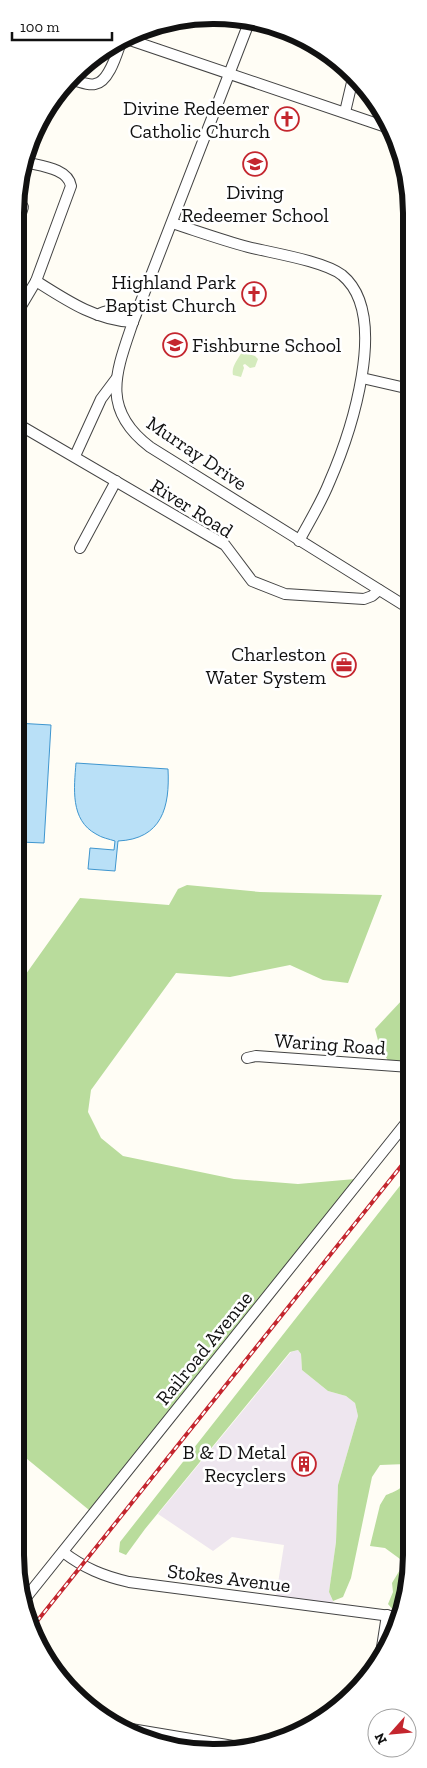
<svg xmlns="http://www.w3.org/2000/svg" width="427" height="1768" viewBox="0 0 427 1768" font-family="'Zilla Slab',serif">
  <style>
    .industrial { fill: #eee6ef }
    .green { fill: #d5ebbd }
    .forest { fill: #b9dc9c }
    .water { fill: #b9e0f7; stroke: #3f96cf }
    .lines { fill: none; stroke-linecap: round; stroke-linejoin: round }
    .minor-casing { stroke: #444; stroke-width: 12 }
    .minor { stroke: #fff; stroke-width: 10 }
    .rail-casing { stroke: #c4262e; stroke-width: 4 }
    .rail { stroke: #fff; stroke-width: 2; stroke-dasharray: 5.5; stroke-linecap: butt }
    .labels { text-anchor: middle; stroke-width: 5; stroke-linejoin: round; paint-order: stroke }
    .poi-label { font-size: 20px; fill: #111; stroke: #fff; text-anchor: end }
    .street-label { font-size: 20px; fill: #111; stroke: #fff }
    .rim { fill: none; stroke: #111; stroke-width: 6 }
  </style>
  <rect width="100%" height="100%" fill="#fffdf5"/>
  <path class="industrial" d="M298,1350L301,1354L302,1370L328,1391L346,1396L355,1403L358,1416L338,1485L336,1542L329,1592L334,1604L276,1596L284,1545L232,1537L213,1551L158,1514L291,1352Z"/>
  <path class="green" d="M242,352L255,356L258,359L255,367L250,368L245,364L243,365L244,368L241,377L233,375C231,367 238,359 242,352Z"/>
  <g class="forest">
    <path d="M187,885L260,892L382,895L348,983L323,980L290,965L230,977L176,973L91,1090L88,1112L101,1138L123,1156L234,1179L298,1184L355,1179L89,1510L15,1449L16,988L80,898L169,905L178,889Z"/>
    <path d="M410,994V1063L389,1062L380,1048L375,1029L404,998Z"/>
    <path d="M410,1173V1581L401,1608L394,1611L388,1604L393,1592L392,1583L401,1568L400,1559L385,1548L370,1546L380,1505L386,1495C401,1490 414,1482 406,1464L380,1465L372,1477L351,1578L343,1597L333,1601L329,1592L336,1542L338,1485L358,1416L355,1403L346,1396L328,1391L302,1370L301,1354L298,1350L290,1352L145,1529L126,1555L119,1552L120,1542Z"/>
  </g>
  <g class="water">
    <path d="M361,83L378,106C366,102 361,96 361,83Z"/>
    <path d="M16,723L51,725L44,843L20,842L19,849H16Z"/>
    <path d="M76,763L168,769C170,807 162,839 118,841L115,871L88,869L90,848L114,850L115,841C109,839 102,838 96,834C70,820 74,788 76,763Z"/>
  </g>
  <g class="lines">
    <g class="minor-casing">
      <g id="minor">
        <path d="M250,20L133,322C116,372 100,409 150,447L410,609"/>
        <path d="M127,39L392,129"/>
        <path d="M72,80C79,81 88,86 95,84C109,82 117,53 121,42"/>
        <path d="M345,112L354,74"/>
        <path d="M172,223C197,231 222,240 248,247C272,253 324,261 342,275C391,315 350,435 329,483C321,503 309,522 299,541"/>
        <path d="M17,226L23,207L17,198"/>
        <path d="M36,281C66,300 97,321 133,322"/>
        <path d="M17,313L36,281L71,186C68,168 40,166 25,162"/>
        <path d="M98,315C111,306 123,314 133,322"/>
        <path d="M362,378L410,389"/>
        <path d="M16,423L225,545L252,581L285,594L364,599L372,596L379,590"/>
        <path d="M75,456L101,399L116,379"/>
        <path d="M80,548L116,481"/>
        <path d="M247,1058L256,1056L410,1067"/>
        <path d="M63,1552C84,1568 103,1576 129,1582L398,1617"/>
        <path d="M24,1600L410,1118"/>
        <path d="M380,1660L387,1615"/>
        <path d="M119,1727L239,1747"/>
      </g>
    </g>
    <use href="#minor" class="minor"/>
    <g class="rail-casing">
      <path id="rail" d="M30,1630L410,1155"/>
    </g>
    <use href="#rail" class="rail"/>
  </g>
  <defs>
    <g id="church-ring" transform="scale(1.25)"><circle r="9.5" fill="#fff" stroke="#c4262e" stroke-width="1.5"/><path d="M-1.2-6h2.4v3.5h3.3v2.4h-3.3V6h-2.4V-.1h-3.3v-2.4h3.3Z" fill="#c4262e"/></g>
    <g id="school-ring" transform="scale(1.25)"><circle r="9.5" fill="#fff" stroke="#c4262e" stroke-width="1.5"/><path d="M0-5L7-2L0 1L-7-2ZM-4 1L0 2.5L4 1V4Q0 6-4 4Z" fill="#c4262e"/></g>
    <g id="office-ring" transform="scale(1.25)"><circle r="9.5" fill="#fff" stroke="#c4262e" stroke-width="1.5"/><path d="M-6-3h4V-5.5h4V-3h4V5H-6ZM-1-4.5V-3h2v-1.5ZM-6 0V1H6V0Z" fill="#c4262e"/></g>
    <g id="building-ring" transform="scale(1.25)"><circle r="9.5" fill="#fff" stroke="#c4262e" stroke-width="1.5"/><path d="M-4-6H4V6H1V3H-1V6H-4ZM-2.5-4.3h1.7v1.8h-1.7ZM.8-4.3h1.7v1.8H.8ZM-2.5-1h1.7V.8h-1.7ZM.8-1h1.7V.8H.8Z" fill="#c4262e"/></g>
  </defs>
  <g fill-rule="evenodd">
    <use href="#church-ring" x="287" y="119"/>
    <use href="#school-ring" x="255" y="164"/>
    <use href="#church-ring" x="254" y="294"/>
    <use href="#school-ring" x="175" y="345"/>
    <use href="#office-ring" x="344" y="665"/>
    <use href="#building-ring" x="304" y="1464"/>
  </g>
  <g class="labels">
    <g class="poi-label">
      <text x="270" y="115">Divine Redeemer<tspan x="270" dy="23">Catholic Church</tspan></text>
      <text x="255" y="199" text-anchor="middle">Diving<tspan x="255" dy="23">Redeemer School</tspan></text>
      <text x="236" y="289">Highland Park<tspan x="236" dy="23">Baptist Church</tspan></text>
      <text x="192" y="352" text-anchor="start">Fishburne School</text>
      <text x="326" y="661">Charleston<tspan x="326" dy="23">Water System</tspan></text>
      <text x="286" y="1459">B &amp; D Metal<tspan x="286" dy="23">Recyclers</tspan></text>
    </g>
    <g class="street-label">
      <text transform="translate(197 453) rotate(34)" y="7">Murray Drive</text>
      <text transform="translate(192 508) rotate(32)" y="7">River Road</text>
      <text transform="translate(330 1044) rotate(4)" y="7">Waring Road</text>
      <text transform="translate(204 1348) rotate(-51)" y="7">Railroad Avenue</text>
      <text transform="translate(229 1578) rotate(7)" y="7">Stokes Avenue</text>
    </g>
  </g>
  <path d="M0 0H427V1768H0ZM213 24H214A189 189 0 0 1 403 213V1555A189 189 0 0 1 214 1744H213A189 189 0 0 1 24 1555V213A189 189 0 0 1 213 24Z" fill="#fff" fill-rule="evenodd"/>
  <path class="rim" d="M213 24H214A189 189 0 0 1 403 213V1555A189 189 0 0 1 214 1744H213A189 189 0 0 1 24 1555V213A189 189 0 0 1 213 24Z"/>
  <g transform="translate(392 1733) rotate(243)"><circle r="24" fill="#ffffff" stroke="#a0a0a0"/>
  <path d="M0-4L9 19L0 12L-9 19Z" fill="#c4262e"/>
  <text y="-8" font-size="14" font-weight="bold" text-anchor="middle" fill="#111111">N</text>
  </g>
  <path d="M12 32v8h100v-8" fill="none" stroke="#111111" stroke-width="2.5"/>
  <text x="20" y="32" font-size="15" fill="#111111" stroke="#ffffff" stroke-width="4" paint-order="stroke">100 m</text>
</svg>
